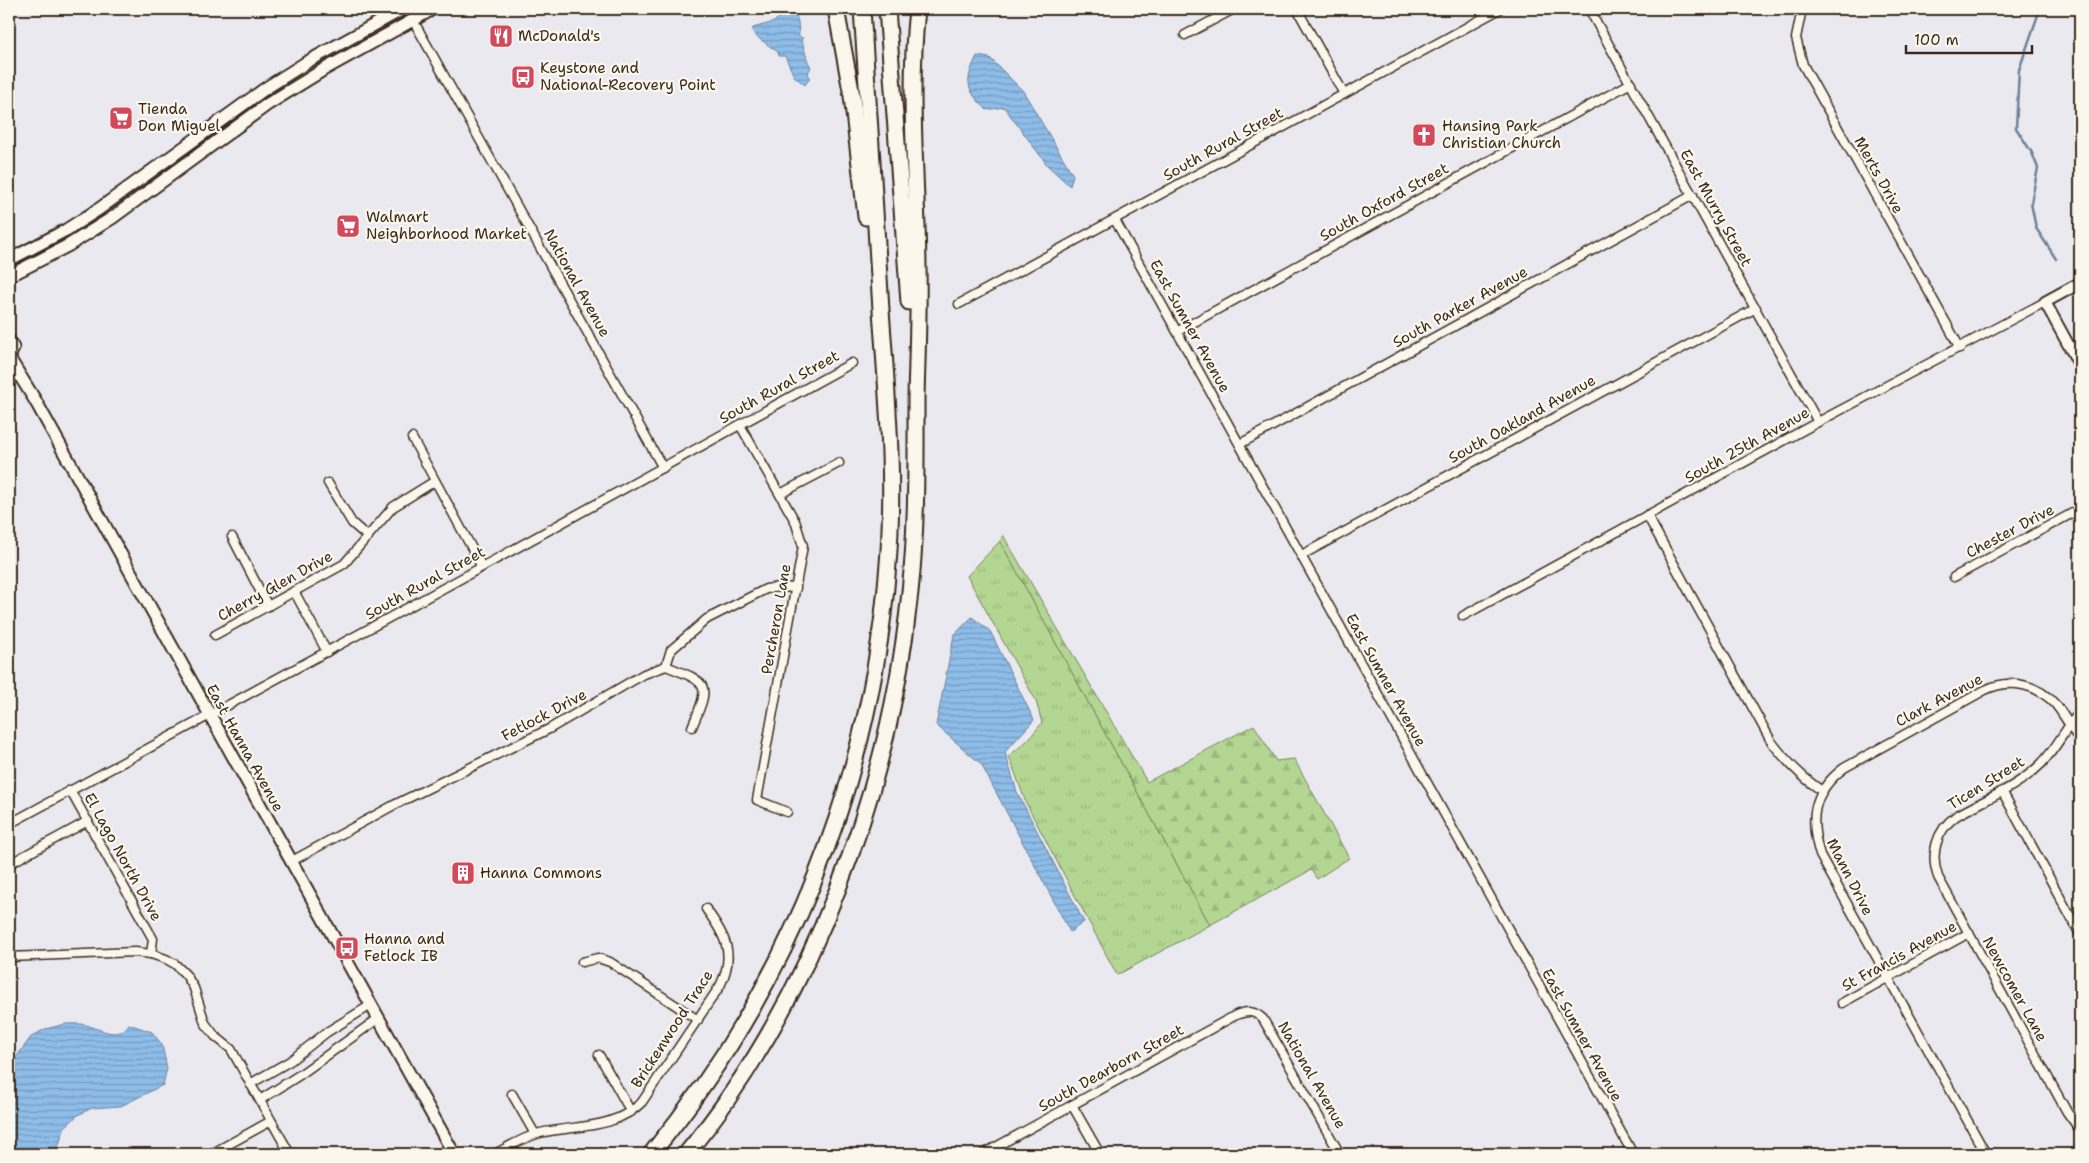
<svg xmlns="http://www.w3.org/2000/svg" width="2089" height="1163" viewBox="0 0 2089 1163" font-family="'Shantell Sans',sans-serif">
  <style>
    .grass { fill: url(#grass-tufts); stroke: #778058 }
    .forest { fill: url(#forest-firs); stroke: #778058 }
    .water { fill: url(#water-rules); stroke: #6d8298 }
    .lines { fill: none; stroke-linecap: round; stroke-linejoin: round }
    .stream { stroke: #6d8298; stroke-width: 2.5 }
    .minor-casing { stroke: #3b2a1e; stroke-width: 11 }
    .tertiary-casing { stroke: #3b2a1e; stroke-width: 14 }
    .secondary-casing { stroke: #3b2a1e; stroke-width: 15 }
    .motorway-casing { stroke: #3b2a1e; stroke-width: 19 }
    .minor { stroke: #fbf7ec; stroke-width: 8 }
    .tertiary { stroke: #fbf7ec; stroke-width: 10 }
    .secondary { stroke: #fbf7ec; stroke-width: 11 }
    .motorway { stroke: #fbf7ec; stroke-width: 15 }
    .labels { text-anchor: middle; stroke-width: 4.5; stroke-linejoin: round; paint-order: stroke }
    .poi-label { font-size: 15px; fill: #3b2a1e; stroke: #fbf7ec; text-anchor: start }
    .street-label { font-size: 15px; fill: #3b2a1e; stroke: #fbf7ec }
  </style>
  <defs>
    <pattern id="grass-tufts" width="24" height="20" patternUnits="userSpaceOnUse" patternTransform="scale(1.25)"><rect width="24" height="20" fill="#b3d793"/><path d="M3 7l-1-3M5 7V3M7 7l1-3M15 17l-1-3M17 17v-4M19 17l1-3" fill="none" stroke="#9bb97e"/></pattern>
    <pattern id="forest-firs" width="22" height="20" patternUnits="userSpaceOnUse" patternTransform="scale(1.25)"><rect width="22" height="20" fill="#b3d793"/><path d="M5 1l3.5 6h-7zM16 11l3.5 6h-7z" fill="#9bb97e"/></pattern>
    <pattern id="water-rules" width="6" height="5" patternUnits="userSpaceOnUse" patternTransform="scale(1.25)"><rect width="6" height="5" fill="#8ebde9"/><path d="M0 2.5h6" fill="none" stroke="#759abc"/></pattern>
  </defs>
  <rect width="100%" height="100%" fill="#ebe9f0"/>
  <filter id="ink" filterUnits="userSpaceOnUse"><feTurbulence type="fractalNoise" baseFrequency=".02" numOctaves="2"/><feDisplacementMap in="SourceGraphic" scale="10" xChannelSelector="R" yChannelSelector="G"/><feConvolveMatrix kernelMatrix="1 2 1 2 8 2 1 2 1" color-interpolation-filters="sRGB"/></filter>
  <g filter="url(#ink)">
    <path class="grass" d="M1000,541L1210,925L1117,975L1026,803L1009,756L1028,740L1042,723L1036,701L967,576Z"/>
    <path class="forest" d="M1003,535L1147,782L1254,725L1276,761L1294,759L1349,858L1317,879L1311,870L1210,925L1000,541Z"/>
    <g class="water">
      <path d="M792,11C800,17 798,28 799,37L803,38L801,40C806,50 805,58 811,67L808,73L810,78L805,85L794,76L785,56H779L778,52L757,37L752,31L753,28L774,22L784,13Z"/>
      <path d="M977,56L990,58L1023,91L1073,175L1070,186L1048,166L1004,107L987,110C966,90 964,82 977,56Z"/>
      <path d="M972,617L990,631L1034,720L1005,752L1017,792L1084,922L1070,932L981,764L936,725L954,635Z"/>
      <path d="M66,1024C73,1024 80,1023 86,1025C101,1029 118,1041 129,1024L152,1032L162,1045L167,1068L163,1085L121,1106L92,1108L78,1115L64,1128L58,1148L51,1154H11L9,1152V1067L31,1037L45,1029Z"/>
    </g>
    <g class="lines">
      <path class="stream" d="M2040,9L2019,70L2016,128L2032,153L2038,168L2031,203L2036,228L2056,259"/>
      <g class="minor-casing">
        <g id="minor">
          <path d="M1297,9L1344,94"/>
          <path d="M1589,9L1818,422"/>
          <path d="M1802,9L1796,38L1803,65L1960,348"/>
          <path d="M413,20L663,468"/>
          <path d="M1185,35L1234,9"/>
          <path d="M1115,220L1633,1154"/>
          <path d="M959,304L1500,9"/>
          <path d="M1178,331L1631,83"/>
          <path d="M740,425L795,521L803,546L757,800L787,812"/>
          <path d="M412,438L482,567"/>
          <path d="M1240,444L1693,195"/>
          <path d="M328,483L352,523L368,537"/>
          <path d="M780,494L839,463"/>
          <path d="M1647,515L1771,741C1786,761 1801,777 1822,791"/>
          <path d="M232,537L268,606"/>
          <path d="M1302,555L1756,308"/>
          <path d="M1954,577L2080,509"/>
          <path d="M294,591L327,652"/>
          <path d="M1463,616L1818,422L2045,302"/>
          <path d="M215,635L344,564L393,507L435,481"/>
          <path d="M666,666C709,683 711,683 692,727"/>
          <path d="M2080,712C2065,728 2057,748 2041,764C2018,787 1984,800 1956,816C1936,831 1930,854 1938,877L2067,1112L2080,1130"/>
          <path d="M70,790L153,939L151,954"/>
          <path d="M2002,791L2080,934"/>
          <path d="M9,824L431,595L852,363"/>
          <path d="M292,861L394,805L549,729L644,674L666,666L671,650L707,619L766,589L779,587L796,588"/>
          <path d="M9,864L88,821"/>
          <path d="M9,957L135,952L151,954L166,959L175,964L186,975L194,988L205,1023L215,1036L231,1049L290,1154"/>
          <path d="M582,962L598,958L610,962L698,1020"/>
          <path d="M1842,1003L1969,933"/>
          <path d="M599,1055L631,1112"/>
          <path d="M250,1084L290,1061L327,1032L371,1005"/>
          <path d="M512,1094L535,1134"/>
          <path d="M260,1100L301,1074L379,1018"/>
          <path d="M1072,1105L1100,1154"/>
          <path d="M211,1154L271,1121"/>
          <path d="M495,1154C510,1146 524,1137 540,1133C576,1125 614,1130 642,1102L720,986C736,954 725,935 706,909"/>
          <path d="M983,1154L1236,1015C1247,1011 1254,1010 1263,1019L1340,1154"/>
          <path d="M1986,1154L1820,855C1809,819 1812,792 1844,768L1985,690C2010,678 2038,684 2056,705C2065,716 2071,729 2080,740"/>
        </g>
      </g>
      <g class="tertiary-casing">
        <path id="tertiary" d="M2080,283L2045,302L2080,366"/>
      </g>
      <g class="secondary-casing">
        <g id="secondary">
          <path d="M9,260L66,230L99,209L266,88L307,62L403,9"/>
          <path d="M9,276L69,245L112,218L268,104L323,70L433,9"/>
          <path d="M9,340L13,348L9,358"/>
          <path d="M9,358L35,400L454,1154"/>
        </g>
      </g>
      <g class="motorway-casing">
        <g id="motorway">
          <path d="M836,9L852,96L866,217"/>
          <path d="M887,9L909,302"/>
          <path d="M651,1154C789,987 872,780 888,564C895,479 887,395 881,310C875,210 869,109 862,9"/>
          <path d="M686,1154C811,1003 891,786 910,592C917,527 916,464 916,399C917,355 919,311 918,267C917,181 908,94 917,9"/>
        </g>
      </g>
      <use href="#minor" class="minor"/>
      <use href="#tertiary" class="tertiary"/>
      <use href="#secondary" class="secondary"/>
      <use href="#motorway" class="motorway"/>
    </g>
  </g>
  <defs>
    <g id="restaurant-square" transform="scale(1.25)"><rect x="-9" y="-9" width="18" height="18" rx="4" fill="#d1495b" stroke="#fbf7ec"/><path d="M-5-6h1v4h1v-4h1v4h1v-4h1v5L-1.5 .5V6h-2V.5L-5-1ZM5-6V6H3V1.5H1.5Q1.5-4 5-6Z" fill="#fff"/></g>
    <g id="bus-square" transform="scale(1.25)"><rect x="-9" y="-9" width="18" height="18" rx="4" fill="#d1495b" stroke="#fbf7ec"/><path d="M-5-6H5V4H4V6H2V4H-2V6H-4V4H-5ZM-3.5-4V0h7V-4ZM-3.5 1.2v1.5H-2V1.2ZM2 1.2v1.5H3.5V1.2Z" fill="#fff"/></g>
    <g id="supermarket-square" transform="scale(1.25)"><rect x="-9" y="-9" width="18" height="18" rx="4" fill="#d1495b" stroke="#fbf7ec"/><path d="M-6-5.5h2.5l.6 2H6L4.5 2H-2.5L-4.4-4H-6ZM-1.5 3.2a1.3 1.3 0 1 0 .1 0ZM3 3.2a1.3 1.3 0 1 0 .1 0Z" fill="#fff"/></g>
    <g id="church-square" transform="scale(1.25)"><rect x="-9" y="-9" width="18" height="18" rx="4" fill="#d1495b" stroke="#fbf7ec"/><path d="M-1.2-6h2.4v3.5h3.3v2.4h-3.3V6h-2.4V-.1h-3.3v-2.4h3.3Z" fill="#fff"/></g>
    <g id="building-square" transform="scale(1.25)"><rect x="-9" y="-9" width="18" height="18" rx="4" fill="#d1495b" stroke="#fbf7ec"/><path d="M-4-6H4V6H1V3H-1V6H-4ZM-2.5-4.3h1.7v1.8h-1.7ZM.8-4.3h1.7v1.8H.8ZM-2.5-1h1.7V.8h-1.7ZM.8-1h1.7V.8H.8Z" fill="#fff"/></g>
  </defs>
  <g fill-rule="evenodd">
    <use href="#restaurant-square" x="501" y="36"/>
    <use href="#bus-square" x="523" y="77"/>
    <use href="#supermarket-square" x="121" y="118"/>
    <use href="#church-square" x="1424" y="135"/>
    <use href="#supermarket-square" x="348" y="226"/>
    <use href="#building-square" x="463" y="873"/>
    <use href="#bus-square" x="347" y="948"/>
  </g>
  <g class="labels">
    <g class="poi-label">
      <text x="518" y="41">McDonald's</text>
      <text x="540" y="73">Keystone and<tspan x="540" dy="17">National-Recovery Point</tspan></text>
      <text x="138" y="114">Tienda<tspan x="138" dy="17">Don Miguel</tspan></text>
      <text x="1442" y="131">Hansing Park<tspan x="1442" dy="17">Christian Church</tspan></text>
      <text x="366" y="222">Walmart<tspan x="366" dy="17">Neighborhood Market</tspan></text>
      <text x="480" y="878">Hanna Commons</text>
      <text x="364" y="944">Hanna and<tspan x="364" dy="17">Fetlock IB</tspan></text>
    </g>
    <g class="street-label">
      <text transform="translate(1223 144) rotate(-29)" y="5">South Rural Street</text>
      <text transform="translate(1879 175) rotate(61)" y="5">Merts Drive</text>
      <text transform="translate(1384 202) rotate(-29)" y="5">South Oxford Street</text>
      <text transform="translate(1716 208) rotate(61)" y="5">East Murry Street</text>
      <text transform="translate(577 283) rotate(61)" y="5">National Avenue</text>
      <text transform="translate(1460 307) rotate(-29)" y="5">South Parker Avenue</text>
      <text transform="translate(1190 326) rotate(61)" y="5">East Sumner Avenue</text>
      <text transform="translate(779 387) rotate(-29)" y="5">South Rural Street</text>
      <text transform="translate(1522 419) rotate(-29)" y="5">South Oakland Avenue</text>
      <text transform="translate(1747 445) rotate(-29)" y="5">South 25th Avenue</text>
      <text transform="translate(2010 531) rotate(-28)" y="5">Chester Drive</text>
      <text transform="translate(425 583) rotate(-29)" y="5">South Rural Street</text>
      <text transform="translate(275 586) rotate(-29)" y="5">Cherry Glen Drive</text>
      <text transform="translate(776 619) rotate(-80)" y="5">Percheron Lane</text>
      <text transform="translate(1386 680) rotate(61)" y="5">East Sumner Avenue</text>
      <text transform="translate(1939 700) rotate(-28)" y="5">Clark Avenue</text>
      <text transform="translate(544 715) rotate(-28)" y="5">Fetlock Drive</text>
      <text transform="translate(245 748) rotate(61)" y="5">East Hanna Avenue</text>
      <text transform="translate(1986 783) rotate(-32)" y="5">Ticen Street</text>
      <text transform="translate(123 857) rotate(61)" y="5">El Lago North Drive</text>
      <text transform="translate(1850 877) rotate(63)" y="5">Mann Drive</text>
      <text transform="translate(1899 956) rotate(-29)" y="5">St Francis Avenue</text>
      <text transform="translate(2015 989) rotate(61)" y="5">Newcomer Lane</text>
      <text transform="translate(672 1029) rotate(-57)" y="5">Brickenwood Trace</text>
      <text transform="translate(1582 1035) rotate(61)" y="5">East Sumner Avenue</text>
      <text transform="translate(1111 1068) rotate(-29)" y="5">South Dearborn Street</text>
      <text transform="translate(1312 1075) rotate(60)" y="5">National Avenue</text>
    </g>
  </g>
  <rect width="2089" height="1163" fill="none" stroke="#fbf7ec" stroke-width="30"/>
  <rect x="15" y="15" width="2059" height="1133" fill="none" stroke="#3b2a1e" stroke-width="2" filter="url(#ink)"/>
  <path d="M1906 45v8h126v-8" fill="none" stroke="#3b2a1e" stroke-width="2.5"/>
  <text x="1914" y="45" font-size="15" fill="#3b2a1e" stroke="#fbf7ec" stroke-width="4" paint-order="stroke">100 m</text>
</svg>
